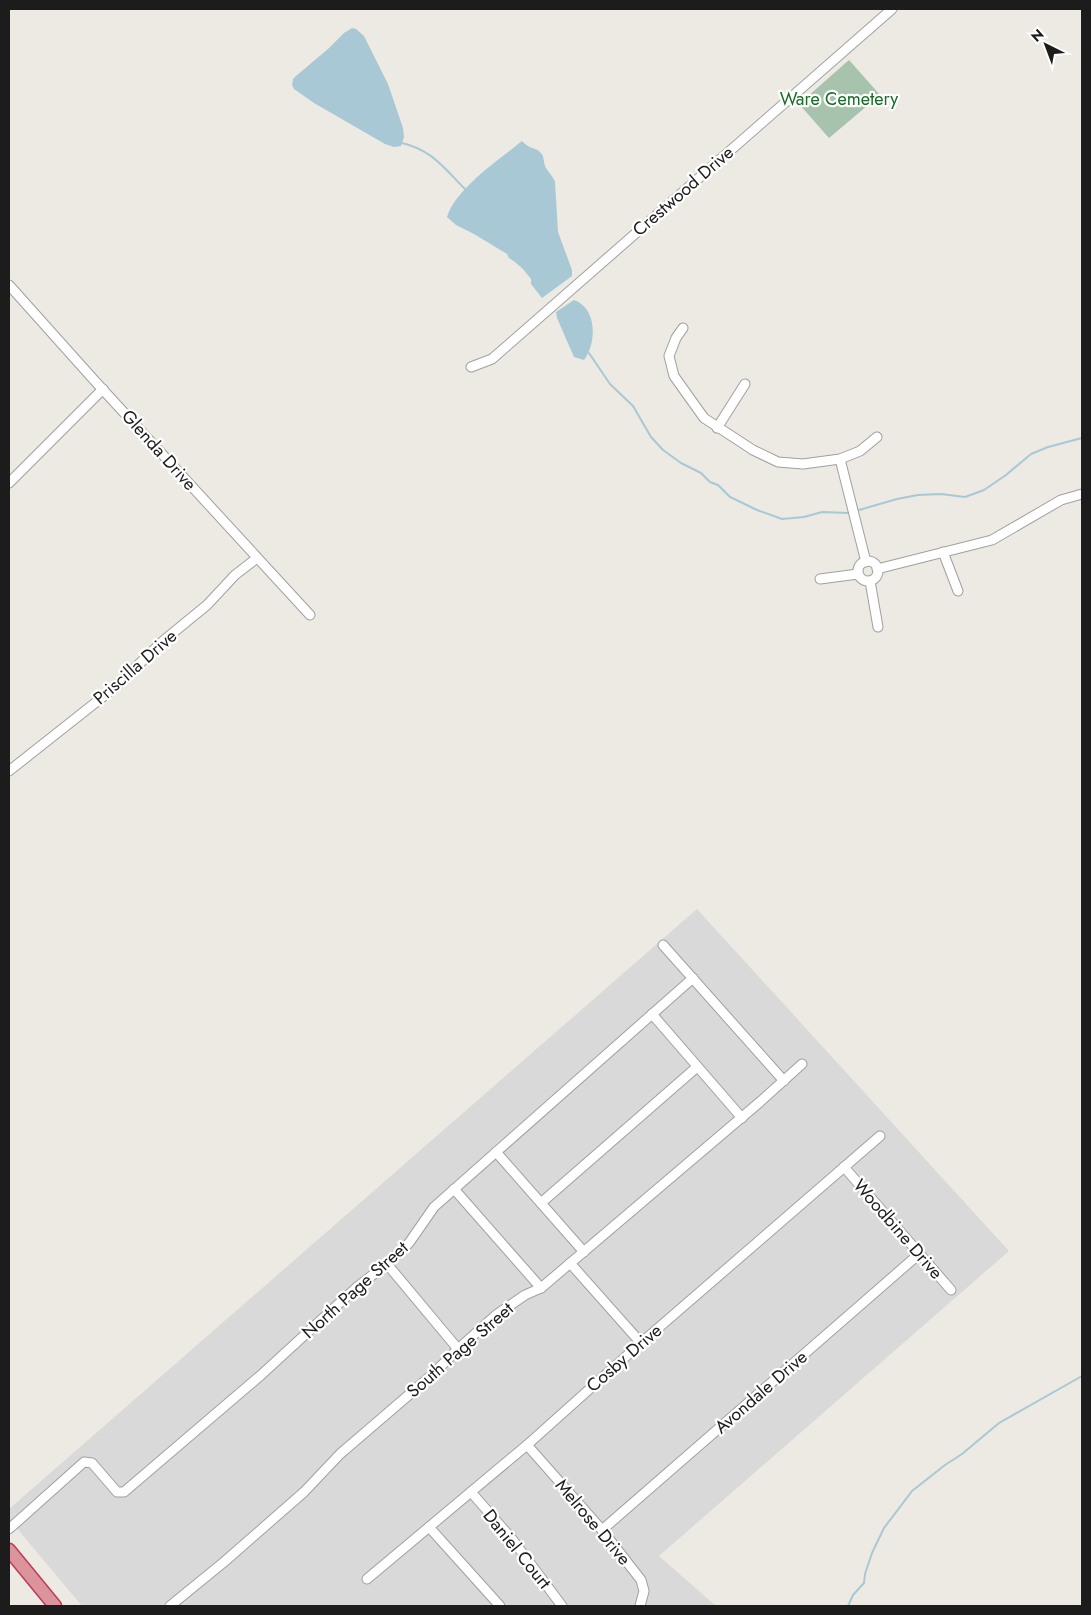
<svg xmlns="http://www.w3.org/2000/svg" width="1091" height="1615" viewBox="0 0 1091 1615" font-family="Jost,sans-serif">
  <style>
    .residential { fill: #dad9d9 }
    .cemetery { fill: #a7c2ad }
    .water { fill: #a9c8d5 }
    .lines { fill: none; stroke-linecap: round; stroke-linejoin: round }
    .stream { stroke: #a9c8d5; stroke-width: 2 }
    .minor-casing { stroke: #a0a0a0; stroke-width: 11 }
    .highway-casing { stroke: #c2395e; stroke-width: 15 }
    .minor { stroke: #fff; stroke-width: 9 }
    .highway { stroke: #db949c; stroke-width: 12 }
    .labels { text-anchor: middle; stroke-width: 4.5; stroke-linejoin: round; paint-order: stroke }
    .park-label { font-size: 18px; fill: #186c25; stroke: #fff }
    .street-label { font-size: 18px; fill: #1c1c1c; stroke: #fff }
  </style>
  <rect width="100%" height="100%" fill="#eceae3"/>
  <path class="residential" d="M697,909L1009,1251L659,1556L716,1606H82L9,1519V1509Z"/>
  <path class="cemetery" d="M849,60L880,95L829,138L799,104Z"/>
  <g class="water">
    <path d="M352,28L356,29L364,36L388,84L403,128L404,137L401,146L394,147L385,144L314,103L294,89L292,85L293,79L296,76L328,49L344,33Z"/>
    <path d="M522,141C529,149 535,147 540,152C545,156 543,163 546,168C549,173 553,176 555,182L558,232L572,270V276L542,298L531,284V279L523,269L515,262L509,258L507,254L474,234L456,225L447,217C456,188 499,160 522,141Z"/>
    <path d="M574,300C597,308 597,343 584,360L574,357L557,318L556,312Z"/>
  </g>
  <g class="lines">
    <g class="stream">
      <path d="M402,143C432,150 444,168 465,189"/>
      <path d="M589,353L610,384L633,406L651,437L663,450L681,463L701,473L710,482L718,485L730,497L757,510L782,519L804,517L822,512L848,513"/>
      <path d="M859,510L897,499L918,495L941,494L965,497L984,490L1006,475L1031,454L1048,447L1082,438"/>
      <path d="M848,1606L853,1595L864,1583L865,1574L872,1553L884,1528L912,1491L945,1465L962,1454L999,1423L1082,1376"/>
    </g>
    <g class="minor-casing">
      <g id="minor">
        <path d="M9,285L94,380L310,615"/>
        <path d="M683,328L676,338L669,356L674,376L704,418L753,450L778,462L803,464L840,459L860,451L877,437"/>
        <path d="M471,367L492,359L892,9"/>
        <path d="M717,428L745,384"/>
        <path d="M840,459L866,562"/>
        <path d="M9,483L103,389"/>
        <path d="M943,552L958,591"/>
        <circle cx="868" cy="571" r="10"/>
        <path d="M877,569L992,540L1061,500L1082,494"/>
        <path d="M820,579L858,574"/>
        <path d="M870,581L878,627"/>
        <path d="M9,771L114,688L163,641L207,605L235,575L257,558"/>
        <path d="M663,945L784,1081"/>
        <path d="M652,1014L742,1118"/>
        <path d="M496,1152L584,1252"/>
        <path d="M844,1167L951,1290"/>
        <path d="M454,1189L541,1288"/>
        <path d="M541,1203L697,1067"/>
        <path d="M570,1263L641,1343"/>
        <path d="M387,1264L458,1349"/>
        <path d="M527,1445L602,1530L641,1580L644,1591L640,1606"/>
        <path d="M471,1492L512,1539L562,1606"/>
        <path d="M429,1527L500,1606"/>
        <path d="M9,1529L84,1462L92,1463L117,1492H124L261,1375L357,1287L387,1264L409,1243L434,1207L693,978"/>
        <path d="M602,1530L919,1254"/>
        <path d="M367,1579L527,1445L641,1343L880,1136"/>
        <path d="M170,1606L224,1562L304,1492L340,1454L432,1375L458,1349L496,1315L525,1295L541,1288L761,1101L802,1064"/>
      </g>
    </g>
    <g class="highway-casing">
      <path id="highway" d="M9,1550L55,1606"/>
    </g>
    <use href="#minor" class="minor"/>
    <use href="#highway" class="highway"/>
  </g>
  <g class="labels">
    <g class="park-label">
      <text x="839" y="105">Ware Cemetery</text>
    </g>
    <g class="street-label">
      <text transform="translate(683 191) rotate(-41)" y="6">Crestwood Drive</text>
      <text transform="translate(159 450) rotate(48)" y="6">Glenda Drive</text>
      <text transform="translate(135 667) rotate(-41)" y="6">Priscilla Drive</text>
      <text transform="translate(898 1229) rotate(49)" y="6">Woodbine Drive</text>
      <text transform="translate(355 1290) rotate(-42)" y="6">North Page Street</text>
      <text transform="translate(460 1350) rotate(-41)" y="6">South Page Street</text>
      <text transform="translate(624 1358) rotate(-41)" y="6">Cosby Drive</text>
      <text transform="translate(761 1392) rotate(-41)" y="6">Avondale Drive</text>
      <text transform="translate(593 1522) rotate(50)" y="6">Melrose Drive</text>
      <text transform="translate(517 1549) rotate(51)" y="6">Daniel Court</text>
    </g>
  </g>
  <rect width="1091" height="1615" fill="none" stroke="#1c1c1c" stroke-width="20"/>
  <g transform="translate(1046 45) rotate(318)" stroke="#ffffff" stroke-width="4" paint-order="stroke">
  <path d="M0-4L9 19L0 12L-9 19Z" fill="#1c1c1c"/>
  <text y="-8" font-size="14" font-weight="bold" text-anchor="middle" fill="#1c1c1c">N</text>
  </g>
</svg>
